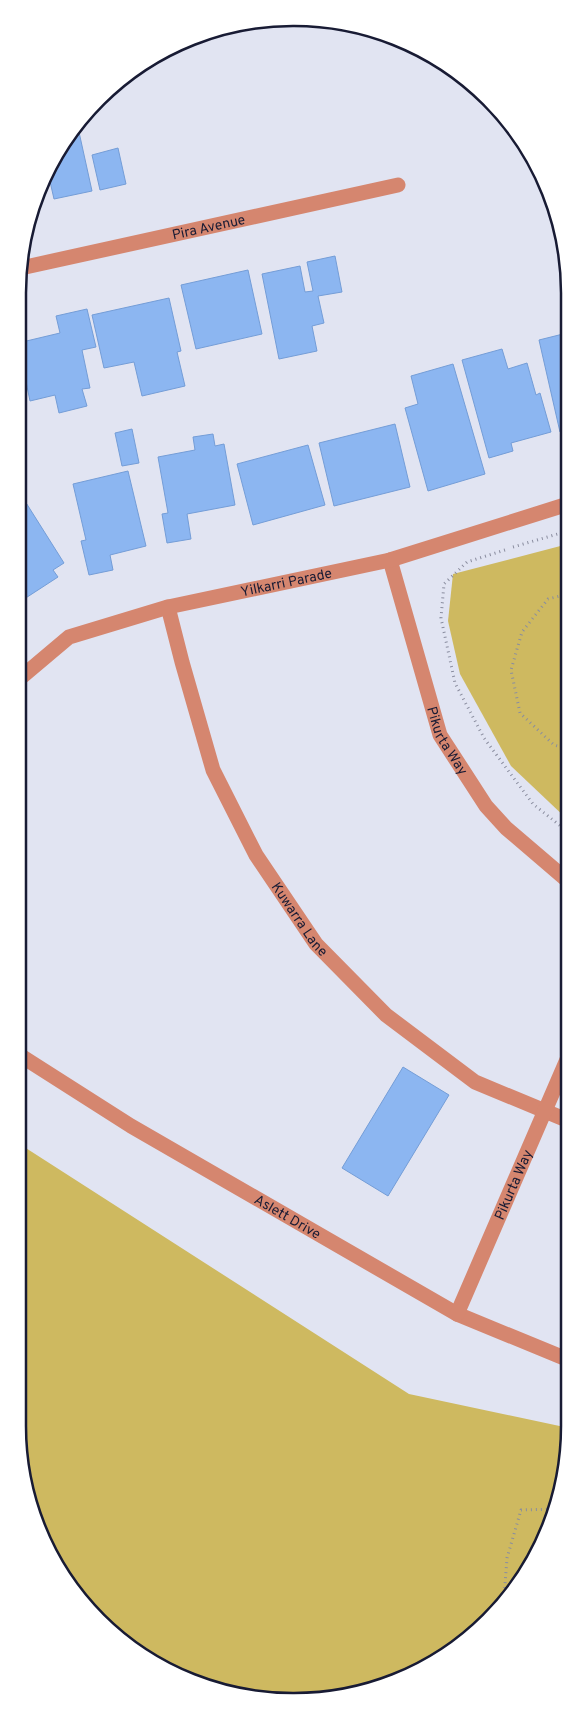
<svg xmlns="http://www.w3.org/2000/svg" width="587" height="1719" viewBox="0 0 587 1719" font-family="Overpass,sans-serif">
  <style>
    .green { fill: #ceb960 }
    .building { fill: #8cb6f1; stroke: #749dd7 }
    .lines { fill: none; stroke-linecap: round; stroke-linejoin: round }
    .path { stroke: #8a8d9f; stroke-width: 3; stroke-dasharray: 1 4; stroke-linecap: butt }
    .minor { stroke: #d5866f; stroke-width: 15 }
    .labels { text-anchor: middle; stroke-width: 5; stroke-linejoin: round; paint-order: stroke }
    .street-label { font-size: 14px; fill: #181b34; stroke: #fff }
    .rim { fill: none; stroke: #181b34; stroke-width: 2.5 }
  </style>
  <rect width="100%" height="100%" fill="#e1e4f2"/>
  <g class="green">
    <path d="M568,544V820L511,766L460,674L448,621L453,574Z"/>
    <path d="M18,1143L409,1394L569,1428L560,1497L523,1579L447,1655L365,1692L258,1699L171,1673L86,1608L38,1531L18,1425Z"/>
  </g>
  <g class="building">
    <path d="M77,123L92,191L54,199L49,177Z"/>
    <path d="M118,148L126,184L100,190L92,155Z"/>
    <path d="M335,256L342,292L318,296L324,323L312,326L317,351L279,359L262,274L300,266L305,292L313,291L307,262Z"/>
    <path d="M248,270L262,334L196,349L181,285Z"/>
    <path d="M169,298L181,351L177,352L185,386L142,396L134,362L104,368L92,315Z"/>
    <path d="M87,309L96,347L82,350L90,388L82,389L87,406L59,413L55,395L30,401L18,343L60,333L56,316Z"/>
    <path d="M567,333V430L560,432L539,340Z"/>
    <path d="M502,349L508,369L527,363L536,395L540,393L551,432L511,443L513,451L489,458L462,360Z"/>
    <path d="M453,364L485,474L428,491L405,408L418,404L411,376Z"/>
    <path d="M18,378L23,401L18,403Z"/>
    <path d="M395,424L410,487L334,506L319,443Z"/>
    <path d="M132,429L139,463L122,466L115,433Z"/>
    <path d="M213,434L215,446L224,444L235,505L187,514L191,539L167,543L162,514L168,513L158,457L195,450L193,437Z"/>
    <path d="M308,445L325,505L253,525L237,464Z"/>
    <path d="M128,471L146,546L110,555L113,570L89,575L81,541L86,540L73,484Z"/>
    <path d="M18,490L64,563L53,570L58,577L18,603Z"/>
    <path d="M403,1067L449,1095L388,1196L342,1168Z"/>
  </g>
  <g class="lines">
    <g class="path">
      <path d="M513,547L568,531"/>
      <path d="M505,550L467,562L444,584L441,618L455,683L484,738L533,804L568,832"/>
      <path d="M568,594L548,599L522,632L511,670L520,713L554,745L568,749"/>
      <path d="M504,1598L507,1558L521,1510L555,1509"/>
      <path d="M412,1671L416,1669"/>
    </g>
    <g class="minor">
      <path id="s1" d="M21,268L398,185"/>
      <path id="s2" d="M390,560L440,735L486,806L506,828L568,881"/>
      <path id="s3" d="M168,607L182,662L213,770L256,855L316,944L386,1015L475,1082L569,1121"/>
      <path id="s4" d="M18,680L69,637L168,607L390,560L568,504"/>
      <path id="s5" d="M18,1054L131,1126L457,1314L569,1360"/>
      <path id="s6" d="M457,1314L569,1055"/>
    </g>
  </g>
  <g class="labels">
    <g class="street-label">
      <text dy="5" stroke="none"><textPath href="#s1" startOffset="192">Pira Avenue</textPath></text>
      <text dy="5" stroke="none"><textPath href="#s4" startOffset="291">Yilkarri Parade</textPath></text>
      <text dy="5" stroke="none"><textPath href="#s2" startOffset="190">Pikurta Way</textPath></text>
      <text dy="5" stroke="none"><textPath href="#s3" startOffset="342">Kuwarra Lane</textPath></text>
      <text dy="5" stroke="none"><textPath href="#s6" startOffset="141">Pikurta Way</textPath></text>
      <text dy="5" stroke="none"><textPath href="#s5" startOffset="315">Aslett Drive</textPath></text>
    </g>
  </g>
  <path d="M0 0H587V1719H0ZM293 26H294A267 267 0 0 1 561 293V1426A267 267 0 0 1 294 1693H293A267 267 0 0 1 26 1426V293A267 267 0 0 1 293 26Z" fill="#fff" fill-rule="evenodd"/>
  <path class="rim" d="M293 26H294A267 267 0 0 1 561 293V1426A267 267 0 0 1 294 1693H293A267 267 0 0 1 26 1426V293A267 267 0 0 1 293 26Z"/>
</svg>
